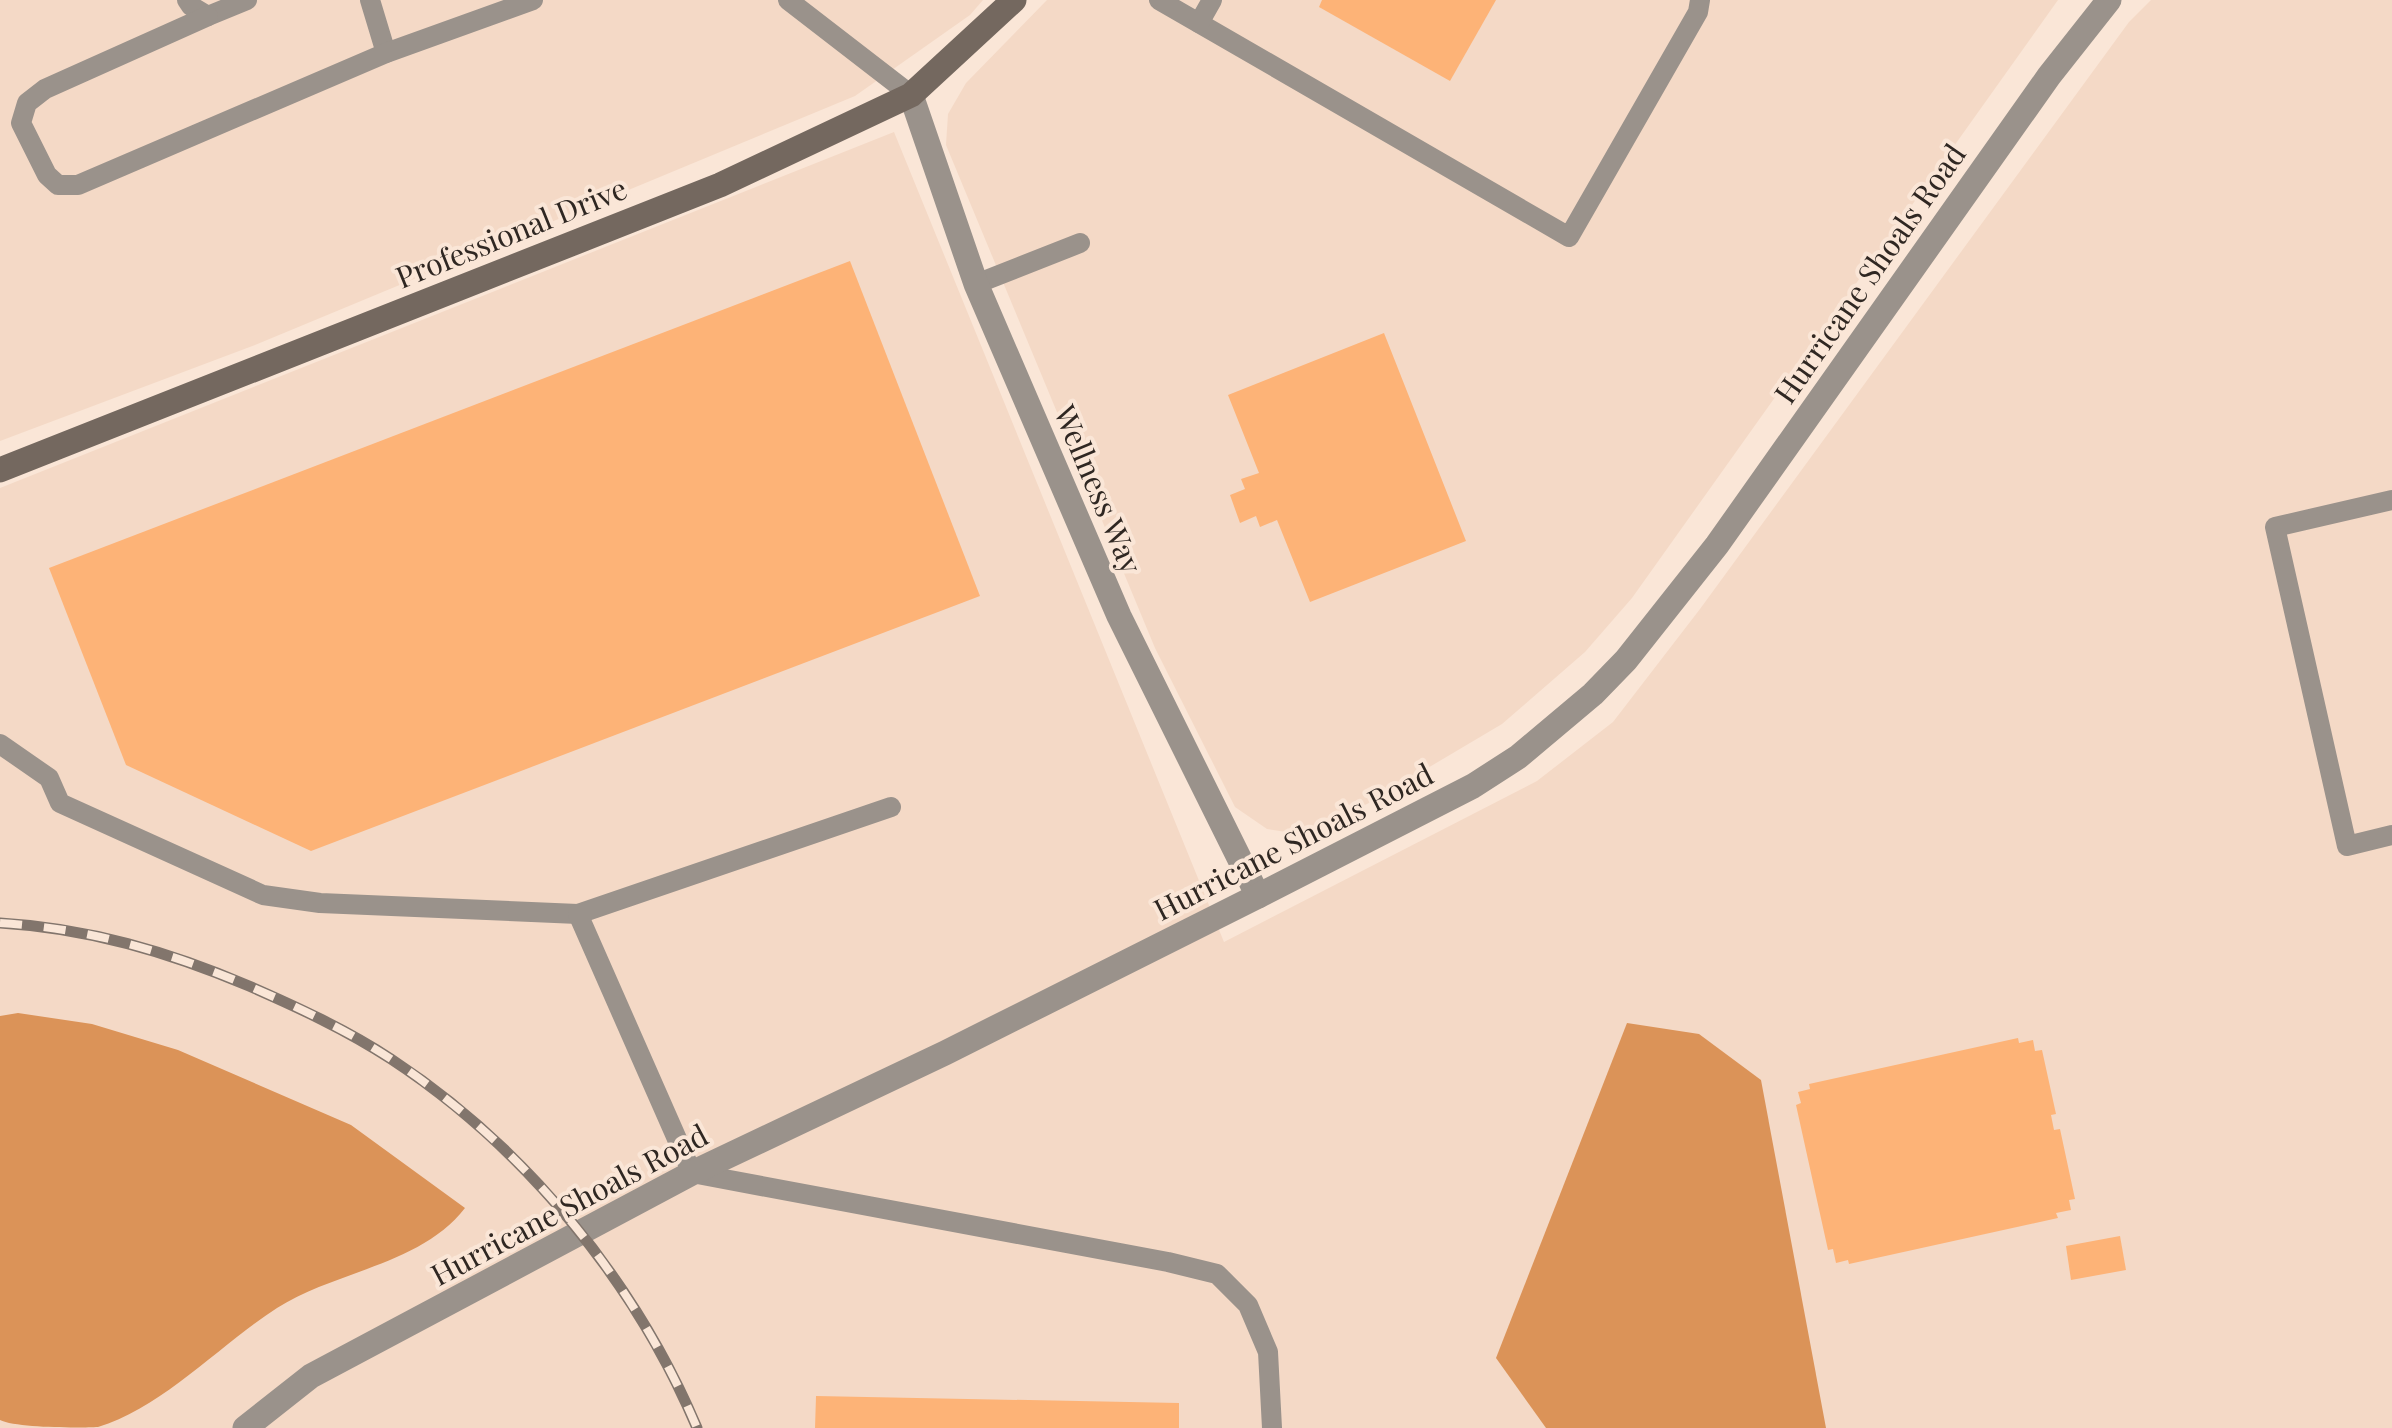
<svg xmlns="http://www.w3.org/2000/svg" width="2392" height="1428" font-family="'Playfair Display',serif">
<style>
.built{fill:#f4d9c6}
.water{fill:#db9358}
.building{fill:#fdb377}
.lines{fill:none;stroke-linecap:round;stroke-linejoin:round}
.lane{stroke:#9a928b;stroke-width:20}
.street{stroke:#9a928b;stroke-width:25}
.secondary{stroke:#74685f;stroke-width:25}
.rail-casing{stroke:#82756c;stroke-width:11}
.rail{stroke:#fae6d7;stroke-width:8;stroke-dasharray:22;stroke-linecap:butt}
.labels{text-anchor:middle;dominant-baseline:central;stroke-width:8;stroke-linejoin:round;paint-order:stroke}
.street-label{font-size:30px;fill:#2f2722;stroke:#fae6d7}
</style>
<rect width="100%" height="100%" fill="#fae6d7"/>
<g class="built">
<path d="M 0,0 L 983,0 L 970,15 L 855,96 L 255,345 L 0,441 Z"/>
<path d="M 1047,0 L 2058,0 L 1632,598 L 1585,652 L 1502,724 L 1367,804 L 1299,834 L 1267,829 L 1235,807 L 1155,648 L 946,145 L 948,114 L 966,83 Z"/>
<path d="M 2151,0 L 2392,0 L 2392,1428 L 0,1428 L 0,488 L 894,132 L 1224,942 L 1537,781 L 1613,722 L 1700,609 L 2129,22 Z"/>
</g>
<g class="water">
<path d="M 18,1013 L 92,1024 L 178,1050 L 351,1125 L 465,1208 C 421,1265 335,1271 277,1308 C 221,1344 162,1408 98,1427 C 79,1428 16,1428 0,1420 L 0,1016 Z"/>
<path d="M 1627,1023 L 1699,1034 L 1761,1080 L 1826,1428 L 1546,1428 L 1496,1358 Z"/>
</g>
<g class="building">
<path d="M 1322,0 L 1496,0 L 1450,81 L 1319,7 Z"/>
<path d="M 850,261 L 980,596 L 311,851 L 126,765 L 49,568 Z"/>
<path d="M 1384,333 L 1466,541 L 1310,602 L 1277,520 L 1260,527 L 1256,516 L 1240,523 L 1230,495 L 1245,489 L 1241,479 L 1259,473 L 1228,395 Z"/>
<path d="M 2018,1038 L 2019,1043 L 2033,1040 L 2035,1051 L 2042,1050 L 2056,1114 L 2051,1115 L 2054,1130 L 2060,1129 L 2075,1199 L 2069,1200 L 2071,1210 L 2056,1213 L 2058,1218 L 1849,1264 L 1848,1260 L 1836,1263 L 1833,1249 L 1828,1250 L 1796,1105 L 1801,1103 L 1798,1092 L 1810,1089 L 1809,1084 Z"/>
<path d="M 2120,1236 L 2126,1270 L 2071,1280 L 2066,1246 Z"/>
<path d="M 816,1396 L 1179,1403 L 1179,1428 L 815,1428 Z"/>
</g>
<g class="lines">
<g class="lane">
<path d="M 187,0 L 191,6 L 208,16 L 247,0"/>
<path d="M 370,0 L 386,53"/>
<path d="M 788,0 L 911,95"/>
<path d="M 1159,0 L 1569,237 L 1698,12 L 1700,0"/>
<path d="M 208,16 L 45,89 L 27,103 L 21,123 L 47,175 L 58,185 L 78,185 L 386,53 L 533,0"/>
<path d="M 1199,23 L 1212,0"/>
<path d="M 976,284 L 1080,243"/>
<path d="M 2392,500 L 2275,527 L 2347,846 L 2392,835"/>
<path d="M 0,744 L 49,778 L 60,803 L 263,895 L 320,903 L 578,914"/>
<path d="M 891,807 L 578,914 L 692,1173 L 1168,1262 L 1217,1274 L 1248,1305 L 1268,1352 L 1272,1428"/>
</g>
<g class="street">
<path d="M 911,95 L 976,284 L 1119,616 L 1258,896"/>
<path d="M 245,1428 L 311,1376 L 692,1173 L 945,1053 L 1258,896 L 1473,786 L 1518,757 L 1593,694 L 1626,660 L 1717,545 L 2049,76 L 2109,0"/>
</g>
<path class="secondary" d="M 0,470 L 720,185 L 911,95 L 1014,0"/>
<g class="rail-casing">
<path id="rail" d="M 0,923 C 88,928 169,952 249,986 C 297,1007 347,1030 391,1059 C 525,1147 635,1281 697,1428"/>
</g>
<use href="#rail" class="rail"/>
</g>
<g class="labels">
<g class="street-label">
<text transform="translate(511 232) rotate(-22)">Professional Drive</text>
<text transform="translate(1869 273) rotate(-55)">Hurricane Shoals Road</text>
<text transform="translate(1099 489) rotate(67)">Wellness Way</text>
<text transform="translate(1293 841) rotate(-27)">Hurricane Shoals Road</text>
<text transform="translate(569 1204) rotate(-28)">Hurricane Shoals Road</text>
</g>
</g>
</svg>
